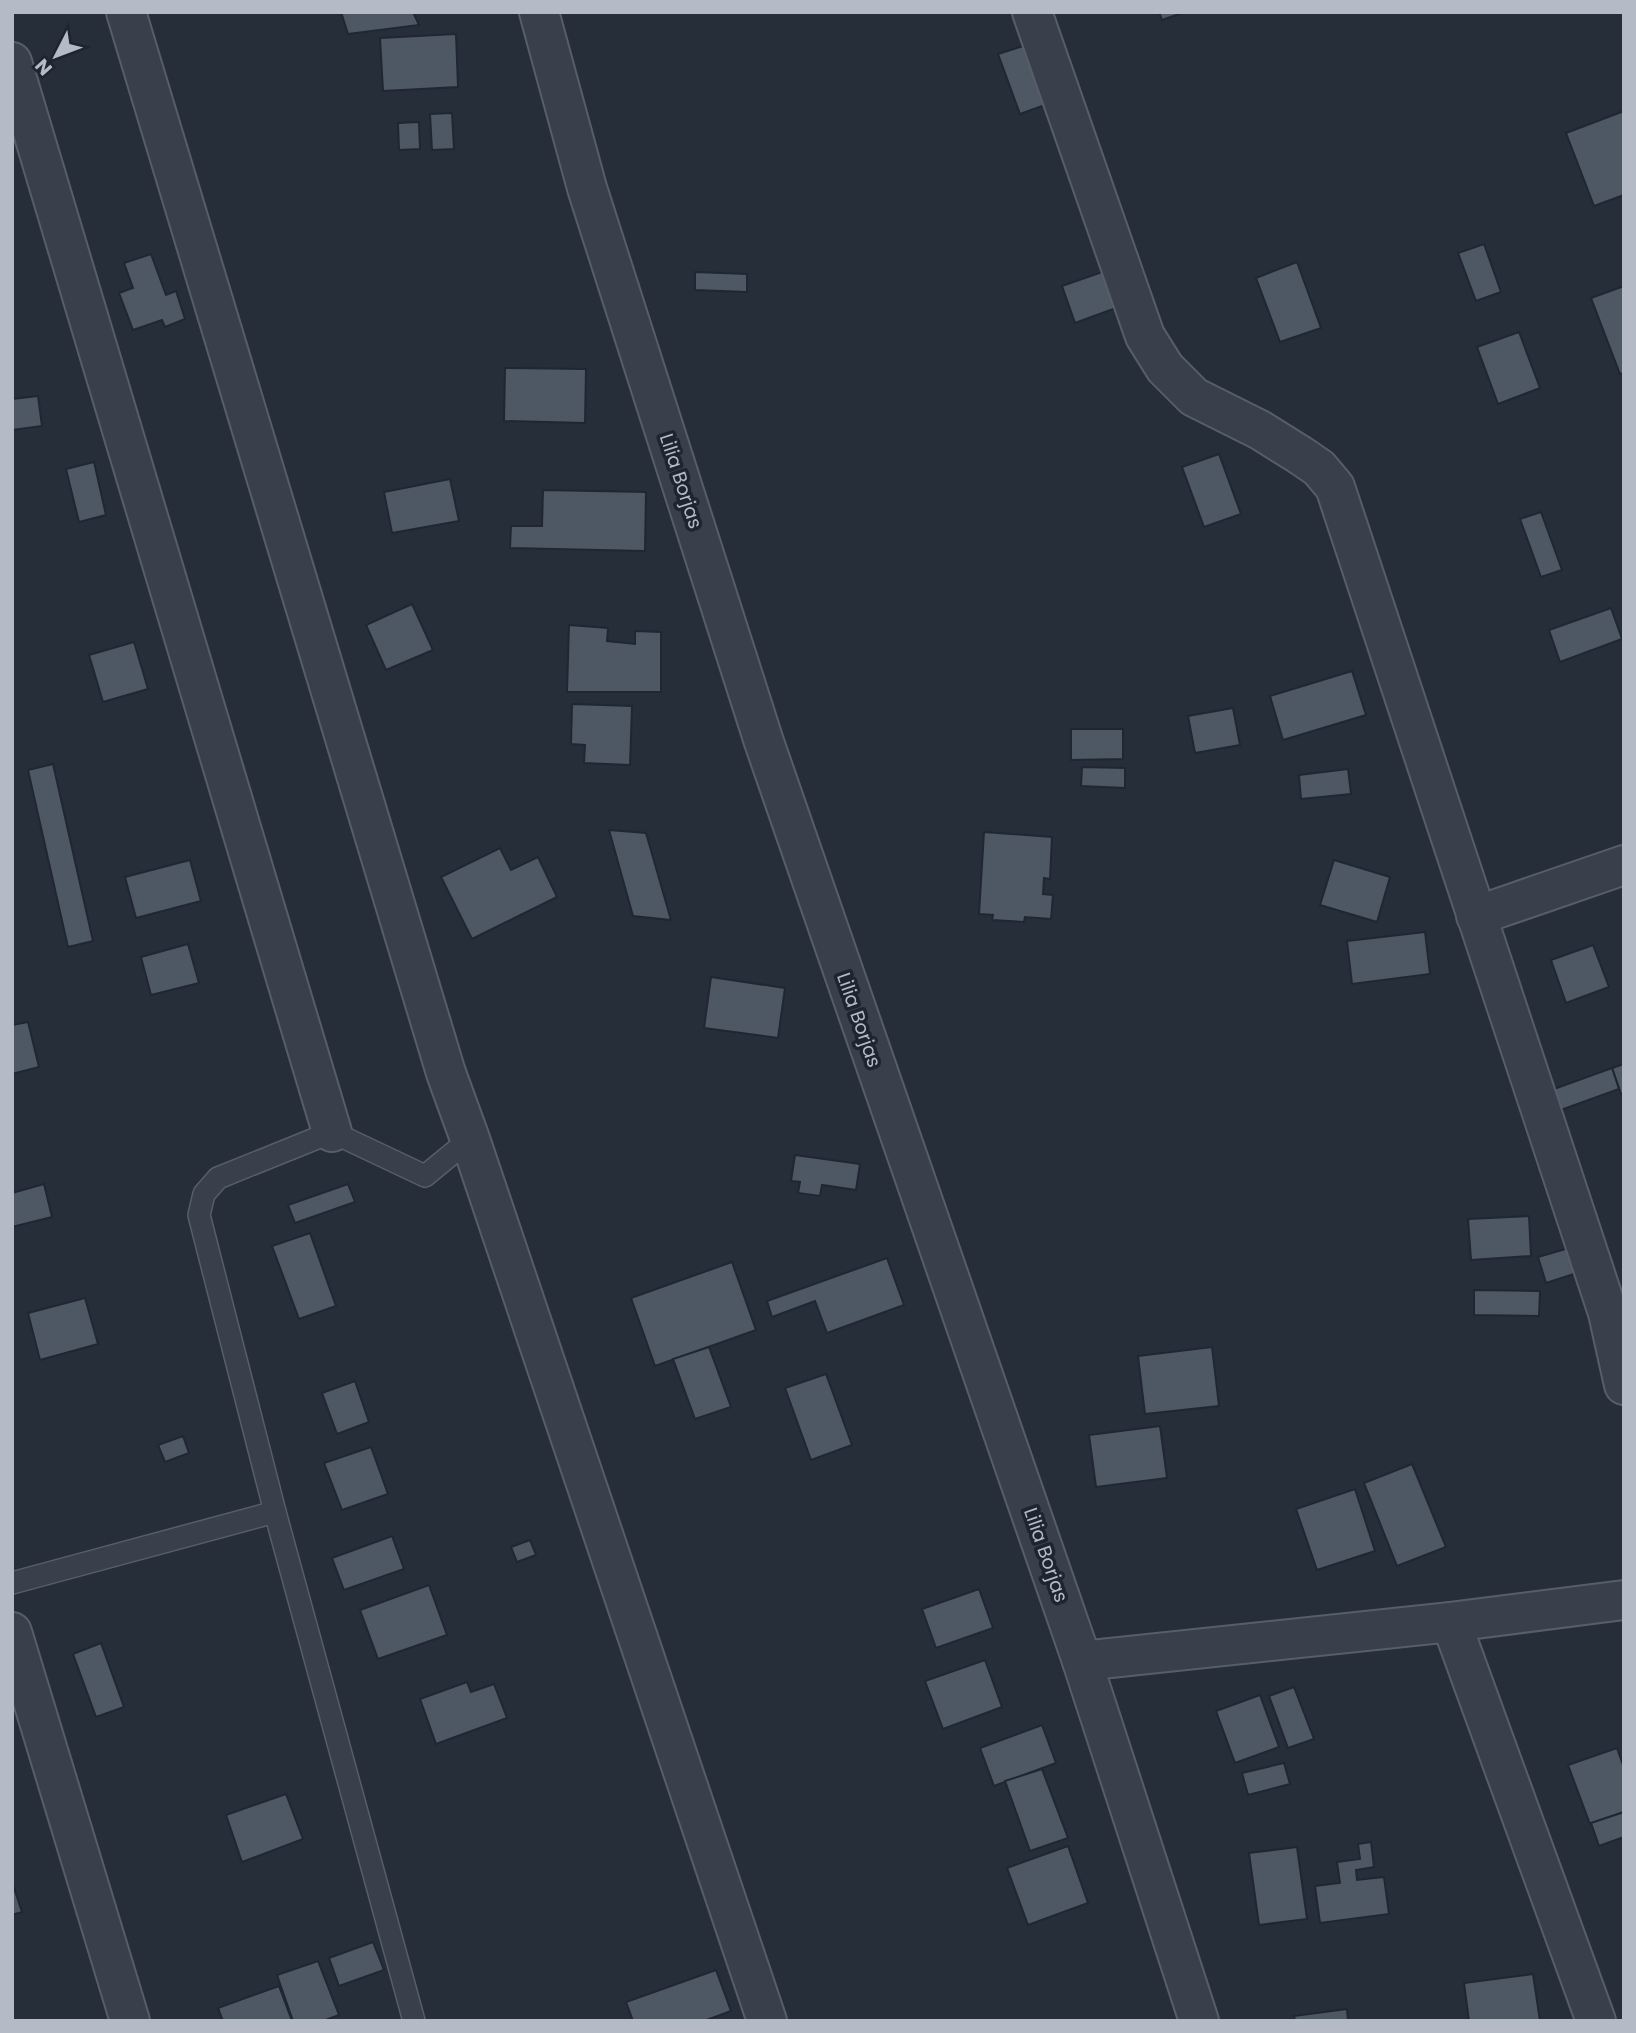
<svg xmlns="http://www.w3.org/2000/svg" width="1636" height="2033" font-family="Poppins,sans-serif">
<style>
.building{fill:#4e5865;stroke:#202732;stroke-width:2}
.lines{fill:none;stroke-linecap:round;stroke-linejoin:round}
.service-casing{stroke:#575e69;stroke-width:24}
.minor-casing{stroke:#575e69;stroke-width:42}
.service{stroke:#39404b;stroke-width:21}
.minor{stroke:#39404b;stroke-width:38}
.labels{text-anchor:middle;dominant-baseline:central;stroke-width:7;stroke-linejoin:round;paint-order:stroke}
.street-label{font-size:19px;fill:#b5bbc6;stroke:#1e2530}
</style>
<rect width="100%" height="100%" fill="#262e3a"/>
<g class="building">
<path d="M 341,12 L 413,12 L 419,25 L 348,34 Z"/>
<path d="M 1159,12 L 1185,12 L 1162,20 Z"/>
<path d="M 456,34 L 458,87 L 383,91 L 380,38 Z"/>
<path d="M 1023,46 L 1045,105 L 1020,114 L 998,54 Z"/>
<path d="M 1624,111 L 1624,195 L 1594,206 L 1566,133 Z"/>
<path d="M 452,113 L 454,149 L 432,150 L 430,114 Z"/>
<path d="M 419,122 L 420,149 L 399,150 L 398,123 Z"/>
<path d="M 1484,244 L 1501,292 L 1476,301 L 1458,253 Z"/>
<path d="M 151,254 L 166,295 L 176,291 L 185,319 L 165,327 L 162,320 L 133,330 L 119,293 L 133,288 L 124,263 Z"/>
<path d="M 1297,262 L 1321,328 L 1280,342 L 1256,278 Z"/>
<path d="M 695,272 L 747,274 L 747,292 L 695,290 Z"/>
<path d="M 1102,272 L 1116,308 L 1075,323 L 1062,286 Z"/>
<path d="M 1624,286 L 1624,373 L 1620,374 L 1591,298 Z"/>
<path d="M 1519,332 L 1540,388 L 1498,404 L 1477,347 Z"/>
<path d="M 505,368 L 586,369 L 585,423 L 504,421 Z"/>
<path d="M 38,396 L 42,426 L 12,430 L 12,399 Z"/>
<path d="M 1219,454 L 1241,514 L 1204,527 L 1182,467 Z"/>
<path d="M 94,462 L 106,515 L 79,522 L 66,469 Z"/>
<path d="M 450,479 L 459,521 L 392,533 L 384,492 Z"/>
<path d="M 543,490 L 646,492 L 645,551 L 510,548 L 511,526 L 542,526 Z"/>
<path d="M 1541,512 L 1562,570 L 1541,577 L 1520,519 Z"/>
<path d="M 412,604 L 433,650 L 386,670 L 366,625 Z"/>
<path d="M 1611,608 L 1622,639 L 1560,662 L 1549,630 Z"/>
<path d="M 569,625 L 608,628 L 607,641 L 635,644 L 635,631 L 661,632 L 661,692 L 567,692 Z"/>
<path d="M 134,642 L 148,689 L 103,702 L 89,655 Z"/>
<path d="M 1352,671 L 1366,715 L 1283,740 L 1270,696 Z"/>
<path d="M 572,704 L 632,706 L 630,765 L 584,763 L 585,745 L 571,744 Z"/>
<path d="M 1233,708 L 1240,745 L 1195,753 L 1188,716 Z"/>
<path d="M 1071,729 L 1123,729 L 1123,759 L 1071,760 Z"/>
<path d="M 53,764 L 93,941 L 68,947 L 28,770 Z"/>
<path d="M 1082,767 L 1125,768 L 1125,788 L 1081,786 Z"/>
<path d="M 1348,769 L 1351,794 L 1301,799 L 1299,775 Z"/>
<path d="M 609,830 L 646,833 L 671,920 L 633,916 Z"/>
<path d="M 984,832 L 1052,837 L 1050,879 L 1044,878 L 1043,894 L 1053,895 L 1051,919 L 1025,917 L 1024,922 L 992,920 L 993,915 L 979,914 Z"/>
<path d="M 500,848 L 511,870 L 538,857 L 557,897 L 472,939 L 441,877 Z"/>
<path d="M 190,860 L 201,901 L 136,918 L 125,877 Z"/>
<path d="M 1334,860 L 1390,877 L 1377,922 L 1320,905 Z"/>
<path d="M 1425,932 L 1430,974 L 1352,984 L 1347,941 Z"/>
<path d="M 188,944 L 199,983 L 151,995 L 141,957 Z"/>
<path d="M 1593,945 L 1609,987 L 1566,1003 L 1551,960 Z"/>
<path d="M 711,977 L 785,988 L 778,1038 L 704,1028 Z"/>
<path d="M 28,1022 L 39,1067 L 12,1074 L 12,1025 Z"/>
<path d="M 1624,1064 L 1624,1093 L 1621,1094 L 1612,1068 Z"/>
<path d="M 1612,1068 L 1619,1089 L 1547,1115 L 1540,1094 Z"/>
<path d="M 795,1155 L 860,1164 L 856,1190 L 822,1185 L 820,1196 L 798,1193 L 800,1182 L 791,1181 Z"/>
<path d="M 44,1184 L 52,1217 L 12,1227 L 12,1193 Z"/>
<path d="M 348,1184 L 355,1202 L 295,1223 L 288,1205 Z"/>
<path d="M 1529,1216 L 1531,1256 L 1471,1260 L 1468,1219 Z"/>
<path d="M 310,1233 L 336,1306 L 299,1319 L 272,1246 Z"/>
<path d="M 1569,1248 L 1577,1273 L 1546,1283 L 1538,1257 Z"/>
<path d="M 887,1258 L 904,1305 L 827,1333 L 815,1301 L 772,1317 L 767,1301 Z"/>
<path d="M 732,1262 L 756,1330 L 655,1366 L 631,1298 Z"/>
<path d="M 1474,1290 L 1540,1291 L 1539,1316 L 1474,1315 Z"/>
<path d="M 85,1298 L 98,1344 L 40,1360 L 28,1313 Z"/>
<path d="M 709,1347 L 731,1407 L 695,1419 L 673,1359 Z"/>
<path d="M 1212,1347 L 1219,1406 L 1145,1414 L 1138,1356 Z"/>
<path d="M 826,1374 L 852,1445 L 811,1460 L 785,1388 Z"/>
<path d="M 355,1381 L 369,1422 L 337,1434 L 322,1393 Z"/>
<path d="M 1160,1426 L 1167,1478 L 1096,1487 L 1089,1435 Z"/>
<path d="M 183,1436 L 189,1453 L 165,1462 L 158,1445 Z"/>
<path d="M 371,1447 L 388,1494 L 342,1510 L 324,1463 Z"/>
<path d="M 1412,1464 L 1446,1547 L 1397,1566 L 1364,1483 Z"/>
<path d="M 1355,1489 L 1375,1551 L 1317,1570 L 1296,1509 Z"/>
<path d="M 392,1536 L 404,1569 L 344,1590 L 332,1558 Z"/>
<path d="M 530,1540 L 536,1555 L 517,1562 L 511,1547 Z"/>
<path d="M 429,1585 L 447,1635 L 378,1659 L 360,1610 Z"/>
<path d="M 979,1589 L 993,1628 L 936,1648 L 922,1609 Z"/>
<path d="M 101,1643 L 124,1707 L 96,1717 L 73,1654 Z"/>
<path d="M 985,1660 L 1002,1707 L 943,1729 L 925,1681 Z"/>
<path d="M 467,1682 L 471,1692 L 494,1684 L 507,1718 L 436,1744 L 420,1699 Z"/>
<path d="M 1294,1687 L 1314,1739 L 1288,1748 L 1269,1696 Z"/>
<path d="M 1260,1695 L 1279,1747 L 1235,1763 L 1216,1711 Z"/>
<path d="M 1042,1725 L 1056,1763 L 994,1786 L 980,1748 Z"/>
<path d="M 1617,1748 L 1624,1768 L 1624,1812 L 1590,1824 L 1568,1765 Z"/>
<path d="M 1284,1763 L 1290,1784 L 1248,1795 L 1242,1773 Z"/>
<path d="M 1042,1769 L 1068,1838 L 1030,1851 L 1005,1781 Z"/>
<path d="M 286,1794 L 303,1839 L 242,1862 L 226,1815 Z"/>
<path d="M 1624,1812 L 1624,1837 L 1599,1846 L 1591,1823 Z"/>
<path d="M 1371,1842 L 1374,1867 L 1356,1870 L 1357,1880 L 1384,1877 L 1389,1914 L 1320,1923 L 1315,1886 L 1340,1883 L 1337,1862 L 1360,1859 L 1358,1844 Z"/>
<path d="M 1068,1846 L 1088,1903 L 1028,1925 L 1007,1868 Z"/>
<path d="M 1297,1847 L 1307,1919 L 1259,1925 L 1249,1853 Z"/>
<path d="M 12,1882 L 22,1912 L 12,1915 Z"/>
<path d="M 373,1942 L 384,1970 L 339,1986 L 329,1958 Z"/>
<path d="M 318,1961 L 339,2015 L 323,2021 L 293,2021 L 277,1975 Z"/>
<path d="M 716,1970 L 731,2011 L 704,2021 L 633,2021 L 626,2002 Z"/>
<path d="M 1533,1974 L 1540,2021 L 1469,2021 L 1464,1983 Z"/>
<path d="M 279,1986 L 292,2021 L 223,2021 L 218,2008 Z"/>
<path d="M 1347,2009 L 1348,2021 L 1295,2021 L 1294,2016 Z"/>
</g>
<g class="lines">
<g class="service-casing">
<g id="service">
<path d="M 12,1583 L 275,1512"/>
<path d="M 414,2021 L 275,1512 L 199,1215 L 204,1194 L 218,1178 L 332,1132 L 425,1176 L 470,1139"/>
</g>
</g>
<g class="minor-casing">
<g id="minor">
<path d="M 126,12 L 446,1073 L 470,1139 L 767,2021"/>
<path d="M 539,12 L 587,188 L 764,742 L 1082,1661 L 1199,2021"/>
<path d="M 1032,12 L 1145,336 L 1165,368 L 1194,397 L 1260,430 L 1300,455 L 1319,468 L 1335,487 L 1608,1313 L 1624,1385"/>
<path d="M 12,62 L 332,1132"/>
<path d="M 1476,916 L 1624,865"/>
<path d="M 1451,1622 L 1596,2021"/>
<path d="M 12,1632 L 130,2021"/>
<path d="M 1082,1661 L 1451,1622 L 1624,1600"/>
</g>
</g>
<use href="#service" class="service"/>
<use href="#minor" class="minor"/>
</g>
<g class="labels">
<g class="street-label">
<text transform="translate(681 481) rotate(72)">Lilia Borjas</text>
<text transform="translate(859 1020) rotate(71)">Lilia Borjas</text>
<text transform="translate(1046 1555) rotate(71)">Lilia Borjas</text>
</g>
</g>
<rect width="1636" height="2033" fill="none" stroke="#b5bbc6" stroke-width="28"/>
<g transform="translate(56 56) rotate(228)" stroke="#1e2530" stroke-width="5" paint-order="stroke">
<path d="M0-5L12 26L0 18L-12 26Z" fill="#b5bbc6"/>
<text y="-10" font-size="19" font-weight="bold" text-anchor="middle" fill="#b5bbc6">N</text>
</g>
</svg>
